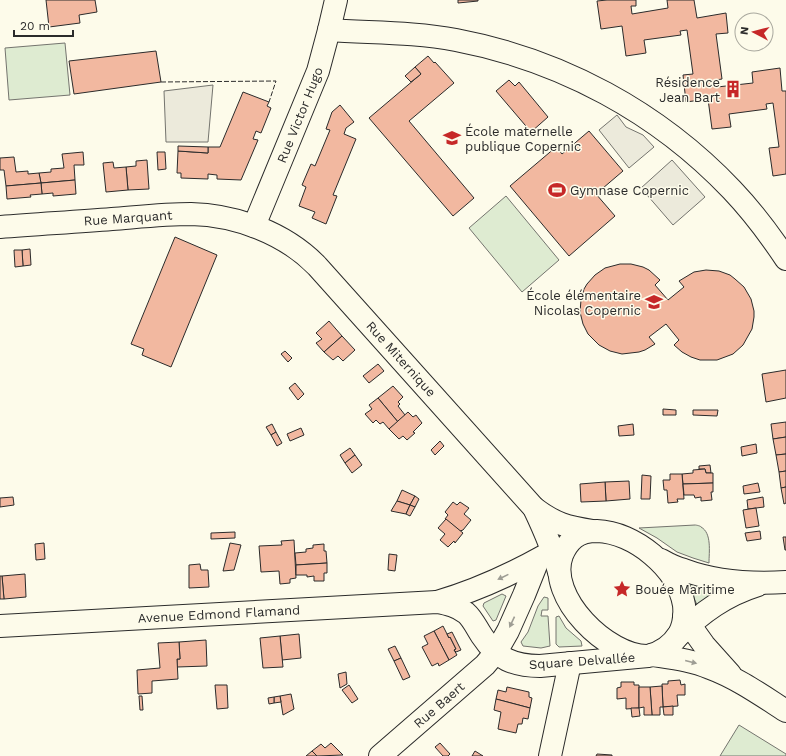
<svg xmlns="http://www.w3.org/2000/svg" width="786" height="756" font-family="'Work Sans',sans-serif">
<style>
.green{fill:#deebd1;stroke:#74746e}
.parking{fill:#eceadb;stroke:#74746e}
.building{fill:#f2b8a0;stroke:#2b2b2b}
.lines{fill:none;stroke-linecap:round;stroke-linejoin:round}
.minor-casing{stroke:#2b2b2b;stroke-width:24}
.minor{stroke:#fdfbea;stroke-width:22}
.fence{stroke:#2b2b2b;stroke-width:1;stroke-dasharray:5 2;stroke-linecap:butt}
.oneway{fill:#9e9d94}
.labels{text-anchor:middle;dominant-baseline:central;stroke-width:3;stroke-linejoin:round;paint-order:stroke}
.poi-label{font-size:13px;fill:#2b2b2b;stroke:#fdfbea;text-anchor:start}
.street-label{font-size:13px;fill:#2b2b2b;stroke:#fdfbea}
</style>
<rect width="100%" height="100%" fill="#fdfbea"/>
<g class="green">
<path d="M 65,43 L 70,95 L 9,100 L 5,48 Z"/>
<path d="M 506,196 L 559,260 L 522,292 L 469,228 Z"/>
<path d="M 695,525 C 696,525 701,526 701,527 C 712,533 709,552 709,563 L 693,558 L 677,552 L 657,538 L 639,528 Z"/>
<path d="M 691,582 L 723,588 L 699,609 L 688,585 Z"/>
<path d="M 502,594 L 506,596 L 496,620 L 493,621 L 483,606 L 484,603 Z"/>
<path d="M 544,597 L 548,598 L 548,610 L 542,610 L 541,616 L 548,616 L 550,646 L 541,648 L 523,646 L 521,642 L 528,632 L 538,606 Z"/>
<path d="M 559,616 L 566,628 L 581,641 L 582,646 L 559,647 L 556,644 L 556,617 Z"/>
<path d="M 739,725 L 786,754 L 786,756 L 720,756 Z"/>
</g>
<g class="parking">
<path d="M 213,85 L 208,142 L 166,142 L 164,91 Z"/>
<path d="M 617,115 L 626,127 L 643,135 L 654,147 L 629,168 L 599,130 Z"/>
<path d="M 672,160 L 705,197 L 673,225 L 641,188 Z"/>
</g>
<g class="building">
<path d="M 46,0 L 95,0 L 97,12 L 79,15 L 80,23 L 49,27 Z"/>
<path d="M 458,0 L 478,0 L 478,1 L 458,3 Z"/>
<path d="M 607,0 L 636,0 L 636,6 L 631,6 L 632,14 L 668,8 L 667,0 L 694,0 L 697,18 L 726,13 L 728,33 L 716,34 L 722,79 L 716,80 L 717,87 L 753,83 L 752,72 L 780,68 L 782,91 L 786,91 L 786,174 L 773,176 L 769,148 L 779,147 L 773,103 L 766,104 L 767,109 L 729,114 L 731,127 L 712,129 L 708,99 L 686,102 L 683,75 L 693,74 L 687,30 L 680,31 L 681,35 L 644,40 L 646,53 L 626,56 L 622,26 L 601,29 L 597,1 Z"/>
<path d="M 156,51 L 161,82 L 74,94 L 69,61 Z"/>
<path d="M 428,56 L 434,63 L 435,62 L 454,83 L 409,121 L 474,198 L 453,216 L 369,118 L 421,74 L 415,67 Z"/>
<path d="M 415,67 L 421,74 L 411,82 L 405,76 Z"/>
<path d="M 509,80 L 515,86 L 519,82 L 548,117 L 531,132 L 496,91 Z"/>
<path d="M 243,92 L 269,102 L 267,106 L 271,108 L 261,133 L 256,131 L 253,139 L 258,140 L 241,180 L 217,179 L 217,175 L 208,174 L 208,179 L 181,178 L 181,173 L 177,173 L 178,151 L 208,153 L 208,147 L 220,147 Z"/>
<path d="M 340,105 L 354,122 L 346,128 L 344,134 L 356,139 L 333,195 L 337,196 L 326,224 L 312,218 L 315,212 L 299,206 L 306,187 L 302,185 L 311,164 L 315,166 L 330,130 L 326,129 L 332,112 Z"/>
<path d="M 589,131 L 623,171 L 596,194 L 615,216 L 569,256 L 510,186 L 556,147 L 562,154 Z"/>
<path d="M 178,146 L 208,147 L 208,153 L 178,151 Z"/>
<path d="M 83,152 L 84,165 L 74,165 L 75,180 L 41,183 L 39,173 L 51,172 L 51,169 L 64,168 L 62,154 Z"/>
<path d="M 157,152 L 165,152 L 166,169 L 158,170 Z"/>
<path d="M 14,157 L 16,172 L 28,171 L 28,174 L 39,173 L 41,183 L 6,186 L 4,170 L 0,170 L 0,158 Z"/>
<path d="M 147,160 L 149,189 L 128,190 L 126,167 L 136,166 L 136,161 Z"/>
<path d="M 113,162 L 114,168 L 126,167 L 128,190 L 106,192 L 103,163 Z"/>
<path d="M 75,180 L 76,194 L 53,196 L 53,193 L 42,194 L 41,183 Z"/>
<path d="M 41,183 L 42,194 L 30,195 L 31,197 L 7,199 L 6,186 Z"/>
<path d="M 175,237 L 217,255 L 171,367 L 142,355 L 144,349 L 131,344 Z"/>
<path d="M 30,249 L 31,265 L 23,266 L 22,250 Z"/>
<path d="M 14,250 L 22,250 L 23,266 L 15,267 Z"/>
<path d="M 620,264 L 631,264 L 643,267 L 649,270 L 660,280 L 655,285 L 668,300 L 684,287 L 679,281 L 694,272 L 706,270 L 719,271 L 730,275 L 735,279 L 744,287 L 751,299 L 754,311 L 754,317 L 752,329 L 743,345 L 733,354 L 717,360 L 700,360 L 691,357 L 682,352 L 674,345 L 679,340 L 666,324 L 649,337 L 655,344 L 645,350 L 639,352 L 622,354 L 610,351 L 599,345 L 588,334 L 583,324 L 580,312 L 581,300 L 584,289 L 587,284 L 595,275 L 605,268 Z"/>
<path d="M 329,321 L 342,336 L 324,352 L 316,343 L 322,339 L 316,333 Z"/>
<path d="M 342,336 L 355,350 L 343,361 L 338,356 L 333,360 L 324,352 Z"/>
<path d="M 285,351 L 292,358 L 288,362 L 281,354 Z"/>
<path d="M 378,364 L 384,371 L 369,383 L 363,376 Z"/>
<path d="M 786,370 L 786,398 L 766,402 L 762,374 Z"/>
<path d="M 295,383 L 304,394 L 298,400 L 289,388 Z"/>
<path d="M 393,386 L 403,397 L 398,402 L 400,404 L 398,406 L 405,415 L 398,422 L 378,398 Z"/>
<path d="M 378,398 L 398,422 L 389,429 L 383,422 L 380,424 L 376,420 L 373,423 L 365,414 L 372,409 L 369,405 Z"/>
<path d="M 663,409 L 676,410 L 676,415 L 663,415 Z"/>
<path d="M 693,410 L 718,410 L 717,416 L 693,415 Z"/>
<path d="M 408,412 L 413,417 L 416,415 L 422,423 L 413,432 L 415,433 L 407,440 L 403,436 L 399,439 L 389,429 Z"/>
<path d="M 786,422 L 786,437 L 773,439 L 771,424 Z"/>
<path d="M 272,424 L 276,432 L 271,435 L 266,427 Z"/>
<path d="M 633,424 L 634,435 L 619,436 L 618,426 Z"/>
<path d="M 301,428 L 304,435 L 290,441 L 287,434 Z"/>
<path d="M 276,432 L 282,443 L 277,446 L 271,435 Z"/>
<path d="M 786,437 L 786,454 L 776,455 L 773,439 Z"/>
<path d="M 440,441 L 444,446 L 435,455 L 431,450 Z"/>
<path d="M 756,444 L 757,453 L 742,456 L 741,447 Z"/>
<path d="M 350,448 L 355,455 L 345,463 L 340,455 Z"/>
<path d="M 786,454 L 786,471 L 779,472 L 776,455 Z"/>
<path d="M 355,455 L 362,465 L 352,473 L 345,463 Z"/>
<path d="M 710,465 L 711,473 L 706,473 L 705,469 L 699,469 L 699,466 Z"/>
<path d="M 705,469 L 706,473 L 713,473 L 713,483 L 683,484 L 682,474 L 693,473 L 693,470 Z"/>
<path d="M 786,471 L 786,487 L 781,488 L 779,472 Z"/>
<path d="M 670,474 L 682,474 L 684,499 L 677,499 L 678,502 L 668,503 L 667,490 L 664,490 L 663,480 L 670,480 Z"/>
<path d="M 642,475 L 651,476 L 650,499 L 641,499 Z"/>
<path d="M 629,481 L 630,499 L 606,501 L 605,482 Z"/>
<path d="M 605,482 L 606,501 L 581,502 L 580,484 Z"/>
<path d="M 713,483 L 713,492 L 711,492 L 712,500 L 701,501 L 701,497 L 695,498 L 694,495 L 684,495 L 683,484 Z"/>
<path d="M 758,483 L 760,492 L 744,494 L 743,486 Z"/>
<path d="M 786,487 L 786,503 L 784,504 L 781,488 Z"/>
<path d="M 402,490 L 415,496 L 410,505 L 397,501 Z"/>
<path d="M 415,496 L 419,499 L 415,507 L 410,505 Z"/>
<path d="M 13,497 L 14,505 L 0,507 L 0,498 Z"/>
<path d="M 763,497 L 764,507 L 748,509 L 747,500 Z"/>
<path d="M 397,501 L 410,505 L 406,514 L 391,511 Z"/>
<path d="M 453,502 L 457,505 L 460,502 L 469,508 L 464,514 L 471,520 L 463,530 L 460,531 L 445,519 L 448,515 L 445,512 Z"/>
<path d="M 410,505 L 415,507 L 410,516 L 406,514 Z"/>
<path d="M 756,508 L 759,526 L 746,528 L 743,510 Z"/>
<path d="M 446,519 L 463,533 L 455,543 L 454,541 L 448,547 L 440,540 L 445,534 L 438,528 Z"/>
<path d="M 760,531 L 761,539 L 747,541 L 745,533 Z"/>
<path d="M 235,532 L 235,538 L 211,539 L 211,533 Z"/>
<path d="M 783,537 L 786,537 L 786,550 L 785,550 Z"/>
<path d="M 294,540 L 296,578 L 290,579 L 290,583 L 280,584 L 279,571 L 261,572 L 259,546 L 282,545 L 281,541 Z"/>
<path d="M 44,543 L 45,559 L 36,560 L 35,544 Z"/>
<path d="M 230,543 L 241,545 L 234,570 L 223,571 Z"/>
<path d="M 324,544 L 324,551 L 326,551 L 327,563 L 296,565 L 295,553 L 306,552 L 306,549 L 313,548 L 313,545 Z"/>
<path d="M 389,554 L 397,555 L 395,571 L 388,570 Z"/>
<path d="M 327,563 L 327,573 L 324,573 L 324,581 L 314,581 L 314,576 L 307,577 L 307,575 L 296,575 L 296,565 Z"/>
<path d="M 200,564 L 201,570 L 208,570 L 209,587 L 189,588 L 189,565 Z"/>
<path d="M 25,574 L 26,597 L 4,599 L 2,576 Z"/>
<path d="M 0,576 L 2,576 L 4,599 L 0,599 Z"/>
<path d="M 443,626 L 449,638 L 450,637 L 456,649 L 454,650 L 457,655 L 449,660 L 434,631 Z"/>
<path d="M 434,631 L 449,660 L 439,666 L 438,663 L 432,666 L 422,647 L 428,644 L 424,636 Z"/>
<path d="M 452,632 L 461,650 L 456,652 L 454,650 L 456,649 L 450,637 L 449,638 L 447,634 Z"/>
<path d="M 299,634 L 301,658 L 282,660 L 280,636 Z"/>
<path d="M 280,636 L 283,667 L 263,668 L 260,638 Z"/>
<path d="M 206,640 L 207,666 L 177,667 L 177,659 L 180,659 L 179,642 Z"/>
<path d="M 179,642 L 180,659 L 177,659 L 178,679 L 152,681 L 152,693 L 138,694 L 137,670 L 160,668 L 158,643 Z"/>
<path d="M 395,646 L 401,658 L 394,661 L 388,649 Z"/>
<path d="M 401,658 L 410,677 L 403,680 L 394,661 Z"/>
<path d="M 346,672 L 347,684 L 340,688 L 338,674 Z"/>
<path d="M 680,680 L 681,685 L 685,684 L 685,695 L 677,695 L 678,706 L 663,707 L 662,684 L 668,684 L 668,681 Z"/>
<path d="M 621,682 L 634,682 L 634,685 L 639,685 L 639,708 L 626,709 L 626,698 L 617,699 L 617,688 L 621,687 Z"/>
<path d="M 215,685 L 227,685 L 228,708 L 217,709 Z"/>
<path d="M 349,685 L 358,699 L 352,703 L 342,690 Z"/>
<path d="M 662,686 L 663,707 L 660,707 L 660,715 L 652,715 L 650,687 Z"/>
<path d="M 507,687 L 529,692 L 529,697 L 532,698 L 530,708 L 496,699 L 498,690 L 506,692 Z"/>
<path d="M 639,687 L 650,687 L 652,715 L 644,715 L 644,707 L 639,708 Z"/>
<path d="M 291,694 L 294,709 L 283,715 L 280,696 Z"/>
<path d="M 139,696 L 142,696 L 143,710 L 140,710 Z"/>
<path d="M 280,696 L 281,702 L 274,703 L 274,697 Z"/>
<path d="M 274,697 L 274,703 L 269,704 L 268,698 Z"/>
<path d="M 496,699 L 530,708 L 528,719 L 523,718 L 522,724 L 518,724 L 516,733 L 498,729 L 501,712 L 494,710 Z"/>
<path d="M 673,706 L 673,715 L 664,715 L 663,707 Z"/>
<path d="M 631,708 L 639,708 L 640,716 L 632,717 Z"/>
<path d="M 331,743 L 343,755 L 317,756 L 312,751 L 321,744 L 325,748 Z"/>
<path d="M 440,743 L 450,754 L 448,756 L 443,756 L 435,747 Z"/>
<path d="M 312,751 L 317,756 L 306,756 Z"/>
<path d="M 475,751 L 483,756 L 472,756 Z"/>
<path d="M 597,754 L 612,755 L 612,756 L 596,756 Z"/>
</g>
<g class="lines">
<g class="minor-casing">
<g id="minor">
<path d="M 329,30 C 371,33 414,32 456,40 C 561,60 658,112 732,190 C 752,211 770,235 786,259"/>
<path d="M 254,226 L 318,71 L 329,30 L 336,0"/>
<path d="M 0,227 C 37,224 75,222 112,219 C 138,217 165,214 191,214 C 236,215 285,233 317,266 L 534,508 C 544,529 553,549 559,572"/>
<path d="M 534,508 C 555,524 567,527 593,531"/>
<path d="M 661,560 C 668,564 676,568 684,570 C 716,582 752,584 786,582"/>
<path d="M 437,602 C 475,591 510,575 544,556"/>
<path d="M 684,617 L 704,645 L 730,674"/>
<path d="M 0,626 L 437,602 C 448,604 457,606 466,613 C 473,619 477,629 482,636 C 497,659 514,666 540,666 L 648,656 C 661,653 672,645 679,634 C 684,625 685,615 684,605 C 678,568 634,532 597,531 C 589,531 581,532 574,538 C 569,542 565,548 562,555 C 546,597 608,657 648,656"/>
<path d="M 678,636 C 702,612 726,595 758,585"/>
<path d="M 652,655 C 672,658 692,660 710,668 C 737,678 761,695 786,711"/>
<path d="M 380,756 L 485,665 L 496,652 L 508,631 L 524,595 L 538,560"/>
<path d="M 550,756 L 570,663"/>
</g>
</g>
<use href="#minor" class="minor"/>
<path class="fence" d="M 161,82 L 276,81 L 269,102"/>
</g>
<defs><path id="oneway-solid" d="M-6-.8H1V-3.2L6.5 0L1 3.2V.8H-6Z"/></defs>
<g class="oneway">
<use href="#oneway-solid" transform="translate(503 577) rotate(154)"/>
<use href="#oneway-solid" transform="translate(512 622) rotate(115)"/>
<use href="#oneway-solid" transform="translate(691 662) rotate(14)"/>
</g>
<defs>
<g id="building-bare" transform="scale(1.38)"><path d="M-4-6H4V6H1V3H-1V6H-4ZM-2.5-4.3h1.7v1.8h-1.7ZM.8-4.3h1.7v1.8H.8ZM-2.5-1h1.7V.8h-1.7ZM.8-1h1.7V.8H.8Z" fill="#c62828" stroke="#fdfbea" stroke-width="2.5" paint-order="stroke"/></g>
<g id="school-bare" transform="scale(1.38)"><path d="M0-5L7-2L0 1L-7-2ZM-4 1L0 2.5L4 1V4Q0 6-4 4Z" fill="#c62828" stroke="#fdfbea" stroke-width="2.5" paint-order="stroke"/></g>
<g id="stadium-bare" transform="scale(1.38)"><path d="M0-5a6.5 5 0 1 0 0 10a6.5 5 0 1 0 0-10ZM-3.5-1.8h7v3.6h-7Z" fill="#c62828" stroke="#fdfbea" stroke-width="2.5" paint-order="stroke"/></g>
<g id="sight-bare" transform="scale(1.38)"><path d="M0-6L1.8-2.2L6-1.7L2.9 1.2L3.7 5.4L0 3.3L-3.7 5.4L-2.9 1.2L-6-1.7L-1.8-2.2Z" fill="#c62828" stroke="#fdfbea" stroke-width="2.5" paint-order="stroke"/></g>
</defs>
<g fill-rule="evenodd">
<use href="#building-bare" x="733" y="89"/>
<use href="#school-bare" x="452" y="138"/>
<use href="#stadium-bare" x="557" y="190"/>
<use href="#school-bare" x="654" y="302"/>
<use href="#sight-bare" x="622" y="589"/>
</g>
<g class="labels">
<g class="poi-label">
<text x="720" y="82" text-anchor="end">Résidence<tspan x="720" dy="15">Jean Bart</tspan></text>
<text x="465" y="131">École maternelle<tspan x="465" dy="15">publique Copernic</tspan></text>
<text x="570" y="190">Gymnase Copernic</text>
<text x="641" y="295" text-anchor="end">École élémentaire<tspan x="641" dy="15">Nicolas Copernic</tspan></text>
<text x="635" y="589">Bouée Maritime</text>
</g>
<g class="street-label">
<text transform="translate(300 115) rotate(-68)">Rue Victor Hugo</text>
<text transform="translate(128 218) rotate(-4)">Rue Marquant</text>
<text transform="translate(401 359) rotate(48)">Rue Miternique</text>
<text transform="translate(219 614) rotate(-3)">Avenue Edmond Flamand</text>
<text transform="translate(582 661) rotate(-4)">Square Delvallée</text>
<text transform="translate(439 705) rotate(-41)">Rue Baert</text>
</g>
</g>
<g transform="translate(754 32) rotate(277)"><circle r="19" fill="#fdfbea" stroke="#a9a89e"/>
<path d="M0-3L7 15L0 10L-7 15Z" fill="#c62828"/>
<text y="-6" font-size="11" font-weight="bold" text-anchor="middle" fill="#2b2b2b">N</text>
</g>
<path d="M14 30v6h59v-6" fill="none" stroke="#2b2b2b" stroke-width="2"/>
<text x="20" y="30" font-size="12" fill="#2b2b2b" stroke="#fdfbea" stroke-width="3" paint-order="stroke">20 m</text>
</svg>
